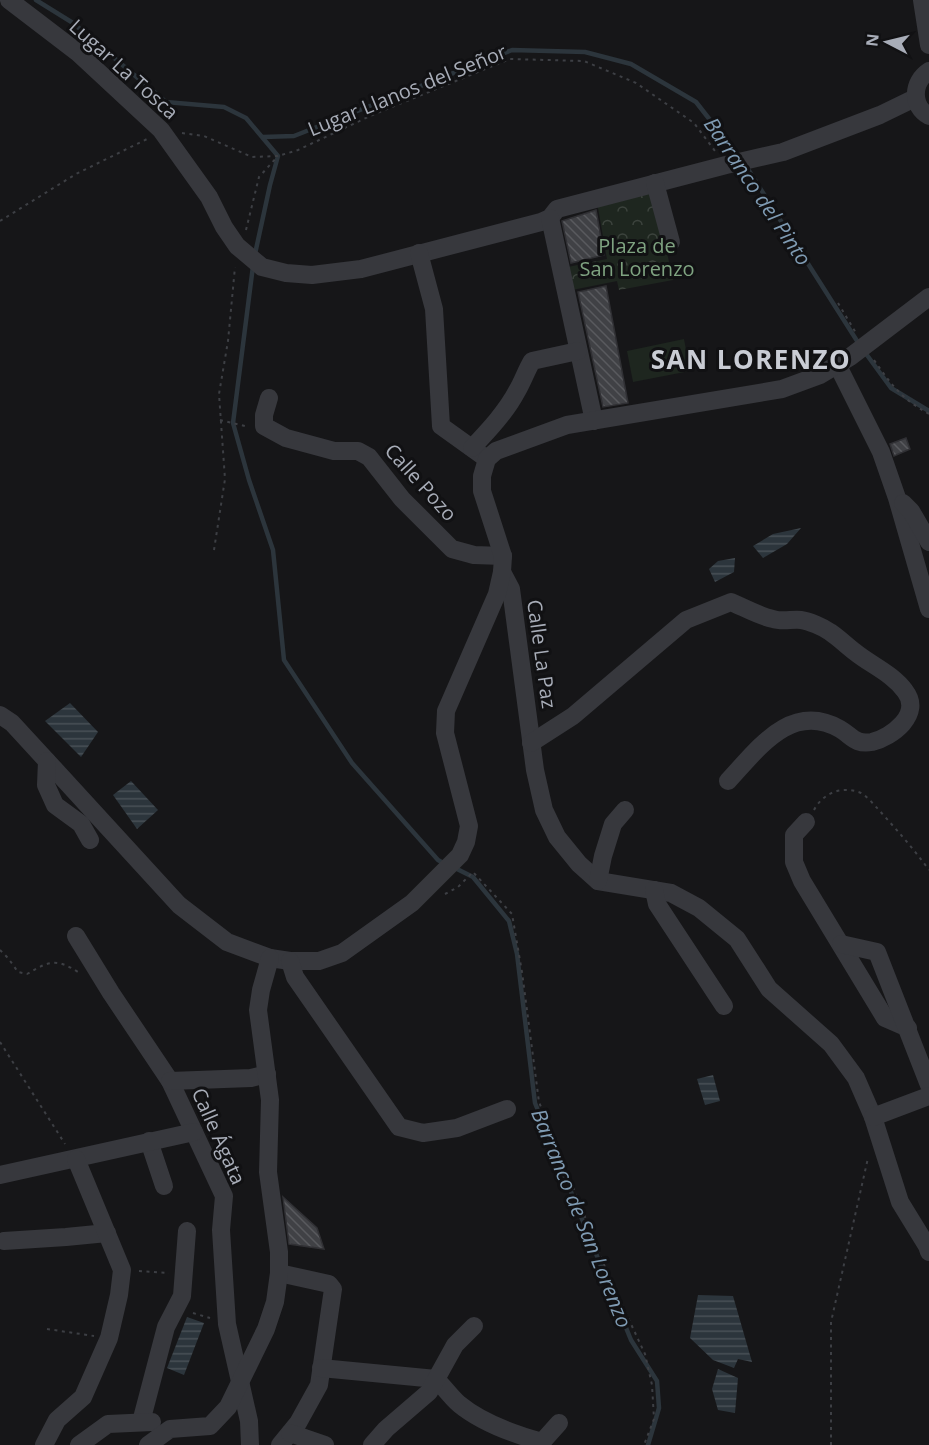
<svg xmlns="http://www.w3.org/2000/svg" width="929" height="1445" font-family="'Open Sans',sans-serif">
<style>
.park{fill:url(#park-crowns)}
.garden{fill:#1e261f}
.water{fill:url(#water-rules)}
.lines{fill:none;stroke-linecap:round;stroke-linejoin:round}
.stream{stroke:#2c353c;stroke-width:4.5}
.building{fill:url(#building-back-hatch);stroke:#303034;stroke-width:1.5}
.path{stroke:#3d3f44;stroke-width:2;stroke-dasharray:3 4.5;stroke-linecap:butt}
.minor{stroke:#37383d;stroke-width:18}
.labels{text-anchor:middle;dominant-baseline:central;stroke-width:6;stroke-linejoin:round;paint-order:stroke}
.street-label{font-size:20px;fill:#a8adb8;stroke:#111113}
.park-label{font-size:20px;fill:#7fa381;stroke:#111113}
.water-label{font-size:21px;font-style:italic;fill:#7f9bb3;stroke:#111113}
.district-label{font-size:26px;font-weight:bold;letter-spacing:1.5px;fill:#c9ccd4;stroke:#111113}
</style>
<defs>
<pattern id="park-crowns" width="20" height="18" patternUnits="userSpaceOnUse" patternTransform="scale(1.5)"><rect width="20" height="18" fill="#1e261f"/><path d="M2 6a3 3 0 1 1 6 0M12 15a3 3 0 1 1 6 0" fill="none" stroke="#3c433d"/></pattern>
<pattern id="water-rules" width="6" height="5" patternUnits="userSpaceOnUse" patternTransform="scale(1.5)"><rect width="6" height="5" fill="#2c353c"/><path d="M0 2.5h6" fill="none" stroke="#485056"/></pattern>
<pattern id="building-back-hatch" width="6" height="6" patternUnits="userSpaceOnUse" patternTransform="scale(1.5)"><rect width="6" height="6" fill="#404145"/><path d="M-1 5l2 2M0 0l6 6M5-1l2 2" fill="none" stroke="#595a5e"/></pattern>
</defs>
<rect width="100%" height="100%" fill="#161618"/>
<path class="park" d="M 653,190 L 673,280 L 619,290 L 617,281 L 572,290 L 568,267 L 607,259 L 597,202 Z"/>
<path class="garden" d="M 684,339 L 690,371 L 633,382 L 627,351 Z"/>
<g class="water">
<path d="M 801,528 L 787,544 L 763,558 L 753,546 L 773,534 Z"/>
<path d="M 735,558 L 734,572 L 715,582 L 709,569 L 718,561 Z"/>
<path d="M 70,703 L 98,732 L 81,757 L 45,721 Z"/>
<path d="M 131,781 L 158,810 L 137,829 L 113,795 Z"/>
<path d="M 713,1075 L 720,1101 L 705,1105 L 697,1079 Z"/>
<path d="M 698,1295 L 733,1296 L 752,1362 L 738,1359 L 734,1368 L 713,1360 L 690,1338 Z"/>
<path d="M 187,1317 L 204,1323 L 184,1375 L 167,1368 Z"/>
<path d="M 718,1369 L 738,1378 L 735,1413 L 718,1410 L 712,1389 Z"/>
</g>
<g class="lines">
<g class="stream">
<path d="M 36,0 L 73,23 L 166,102 L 224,107 L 246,118 L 278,156 L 270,185 L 255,254"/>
<path d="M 263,137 L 294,136 L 512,50 L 585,52 L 631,64 L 696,102 L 739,157"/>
<path d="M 746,166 L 859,344"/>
<path d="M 253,266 L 233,423 L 249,480 L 273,550 L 284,660 L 352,763 L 438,860 L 445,864"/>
<path d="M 864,351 L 891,388 L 929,411"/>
<path d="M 453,867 L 473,877 L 509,921 L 517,954 L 535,1103 L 631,1340 L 657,1381 L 659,1408 L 648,1445"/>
</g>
</g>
<g class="building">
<path d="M 596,210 L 604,255 L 571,263 L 562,221 Z"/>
<path d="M 606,286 L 628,403 L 603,407 L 578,292 Z"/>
<path d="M 906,438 L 910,449 L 894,456 L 890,444 Z"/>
<path d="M 283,1197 L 317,1228 L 324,1249 L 289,1244 Z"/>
</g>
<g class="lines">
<g class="path">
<path d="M 182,133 L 204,136 L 252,157 L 278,156 L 298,150 L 370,116 L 510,59 L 584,61 L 636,83 L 694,123 L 715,151"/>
<path d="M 0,221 L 76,174 L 147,139"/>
<path d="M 246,230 L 259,177 L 278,156"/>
<path d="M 838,303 L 856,333"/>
<path d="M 874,360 C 893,387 901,398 929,414"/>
<path d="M 220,420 L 249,427"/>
<path d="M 214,550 L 225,479 L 219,394 L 228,341 L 235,267"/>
<path d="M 814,810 C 823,793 842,785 861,793 C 867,796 873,804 878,809 C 896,829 913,848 929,870"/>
<path d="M 445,894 L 458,887 L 473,872 L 512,914 L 522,972 L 539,1102 L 609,1277 L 645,1354 L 652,1385 L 654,1419 L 644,1445"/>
<path d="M 0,950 L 8,958 L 18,972 L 27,974 C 49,961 56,958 78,972"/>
<path d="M 0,1042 L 65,1144"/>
<path d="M 139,1271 L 169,1273"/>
<path d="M 193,1313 L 210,1318"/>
<path d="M 47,1329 L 94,1336"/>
<path d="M 831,1445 L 831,1322 L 868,1158"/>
</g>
<g class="minor">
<path d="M 9,0 L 77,52 L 161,130 L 209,197 L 224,227 L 237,246 L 262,267 L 286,273 L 312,275 L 361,269 L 541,222 L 550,218 L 557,209 L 726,165 L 783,152 L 880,115 L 915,98"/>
<path d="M 922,0 L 929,45"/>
<path d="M 929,71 C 912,82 911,106 929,116"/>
<path d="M 655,183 L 671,242"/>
<path d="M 550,218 L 594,421"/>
<path d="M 419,253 L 434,309 L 441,426 L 487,459"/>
<path d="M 837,364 L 881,452 L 897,498 L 929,609"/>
<path d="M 269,398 L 264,415 L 264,426 L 286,438 L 334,451 L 358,451 L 369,457 L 402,499 L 452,549 L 474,555 L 503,556"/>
<path d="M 472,448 C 488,431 506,412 517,391 C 523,381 526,371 532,361 L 578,351"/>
<path d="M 903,503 L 911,511 L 929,542"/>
<path d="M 502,572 L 511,589 L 535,770 L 544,810 L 557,837 L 579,864 L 598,881 L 671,893 L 699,908 L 737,939 L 769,989 L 831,1044 L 856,1078 L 873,1117 L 900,1202 L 927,1246 L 929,1252"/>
<path d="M 0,715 L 12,723 L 47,761 L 179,905 L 227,942 L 270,958 L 290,961 L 319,961 L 342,953 L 412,903 L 460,855 L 466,842 L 469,826 L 445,733 L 446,711 L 497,594 L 502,572 L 503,556 L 482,491 L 482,476 L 487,459 L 496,451 L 567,425 L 782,389 L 820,375 L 850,357 L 929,297"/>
<path d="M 531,743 L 573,716 L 686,620 L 731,602 C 745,608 759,616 773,619 C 782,622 792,619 801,620 C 809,621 823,627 830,632 C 839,638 847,646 855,652 C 871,665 893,674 905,691 C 923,714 892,737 872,742 C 855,745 852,736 840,729 C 791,701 758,749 728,781"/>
<path d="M 47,761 L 46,785 L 55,805 L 81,824 L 90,840"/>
<path d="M 806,822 L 794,835 L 794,862 L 802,881 L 885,1018 L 908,1028"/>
<path d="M 598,881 L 603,856 L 613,824 L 625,810"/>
<path d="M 654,890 L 657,904 L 724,1006"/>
<path d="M 76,936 L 111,993 L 170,1081 L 224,1196 L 221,1230 L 227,1324 L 249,1421 L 250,1445"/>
<path d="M 841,944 L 877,952 L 929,1085"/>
<path d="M 290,961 L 295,977 L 399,1127 L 423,1133 L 457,1128 L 507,1109"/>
<path d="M 170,1081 L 251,1078 L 267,1074"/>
<path d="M 873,1117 L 929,1096"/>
<path d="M 149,1141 L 164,1186"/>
<path d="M 0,1175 L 194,1132"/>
<path d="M 4,1241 L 66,1237 L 107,1233"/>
<path d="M 279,1273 L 329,1284 L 333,1289 L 319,1385 L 298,1423 L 280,1445"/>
<path d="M 321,1368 L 436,1379"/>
<path d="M 436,1379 C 444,1387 451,1397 459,1404 C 482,1423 513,1434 542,1442 L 559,1423"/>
<path d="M 141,1422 L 166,1327 L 182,1296 L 187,1231"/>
<path d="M 290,1433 L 325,1445"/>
<path d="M 44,1445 L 57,1420 L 83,1397 L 109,1338 L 119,1295 L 122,1270 L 76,1159"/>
<path d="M 79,1445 L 108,1424 L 152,1422"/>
<path d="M 148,1445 L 170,1429 L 210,1426 L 228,1407 L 266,1329 L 275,1302 L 279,1273 L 279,1252 L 268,1172 L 270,1100 L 258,1010 L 261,990 L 270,958"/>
<path d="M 372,1445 L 386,1429 L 429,1392 L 455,1345 L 474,1326"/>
</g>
</g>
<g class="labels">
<g class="street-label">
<text transform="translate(124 69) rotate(42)">Lugar La Tosca</text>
<text transform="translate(407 90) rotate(-22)">Lugar Llanos del Señor</text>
<text transform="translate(421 482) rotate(48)">Calle Pozo</text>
<text transform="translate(542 654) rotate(82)">Calle La Paz</text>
<text transform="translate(219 1136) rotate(66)">Calle Ágata</text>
</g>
<g class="park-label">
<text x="637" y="245">Plaza de<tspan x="637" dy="23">San Lorenzo</tspan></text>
</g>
<g class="water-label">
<text transform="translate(758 191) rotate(56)">Barranco del Pinto</text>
<text transform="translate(582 1218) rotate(68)">Barranco de San Lorenzo</text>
</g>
<g class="district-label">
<text x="751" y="359">SAN LORENZO</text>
</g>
</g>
<g transform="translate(887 42) rotate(277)" stroke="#111113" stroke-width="4.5" paint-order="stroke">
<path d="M0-4.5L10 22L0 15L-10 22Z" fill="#a8adb8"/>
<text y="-9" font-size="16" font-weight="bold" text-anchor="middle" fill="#a8adb8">N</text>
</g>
</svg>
